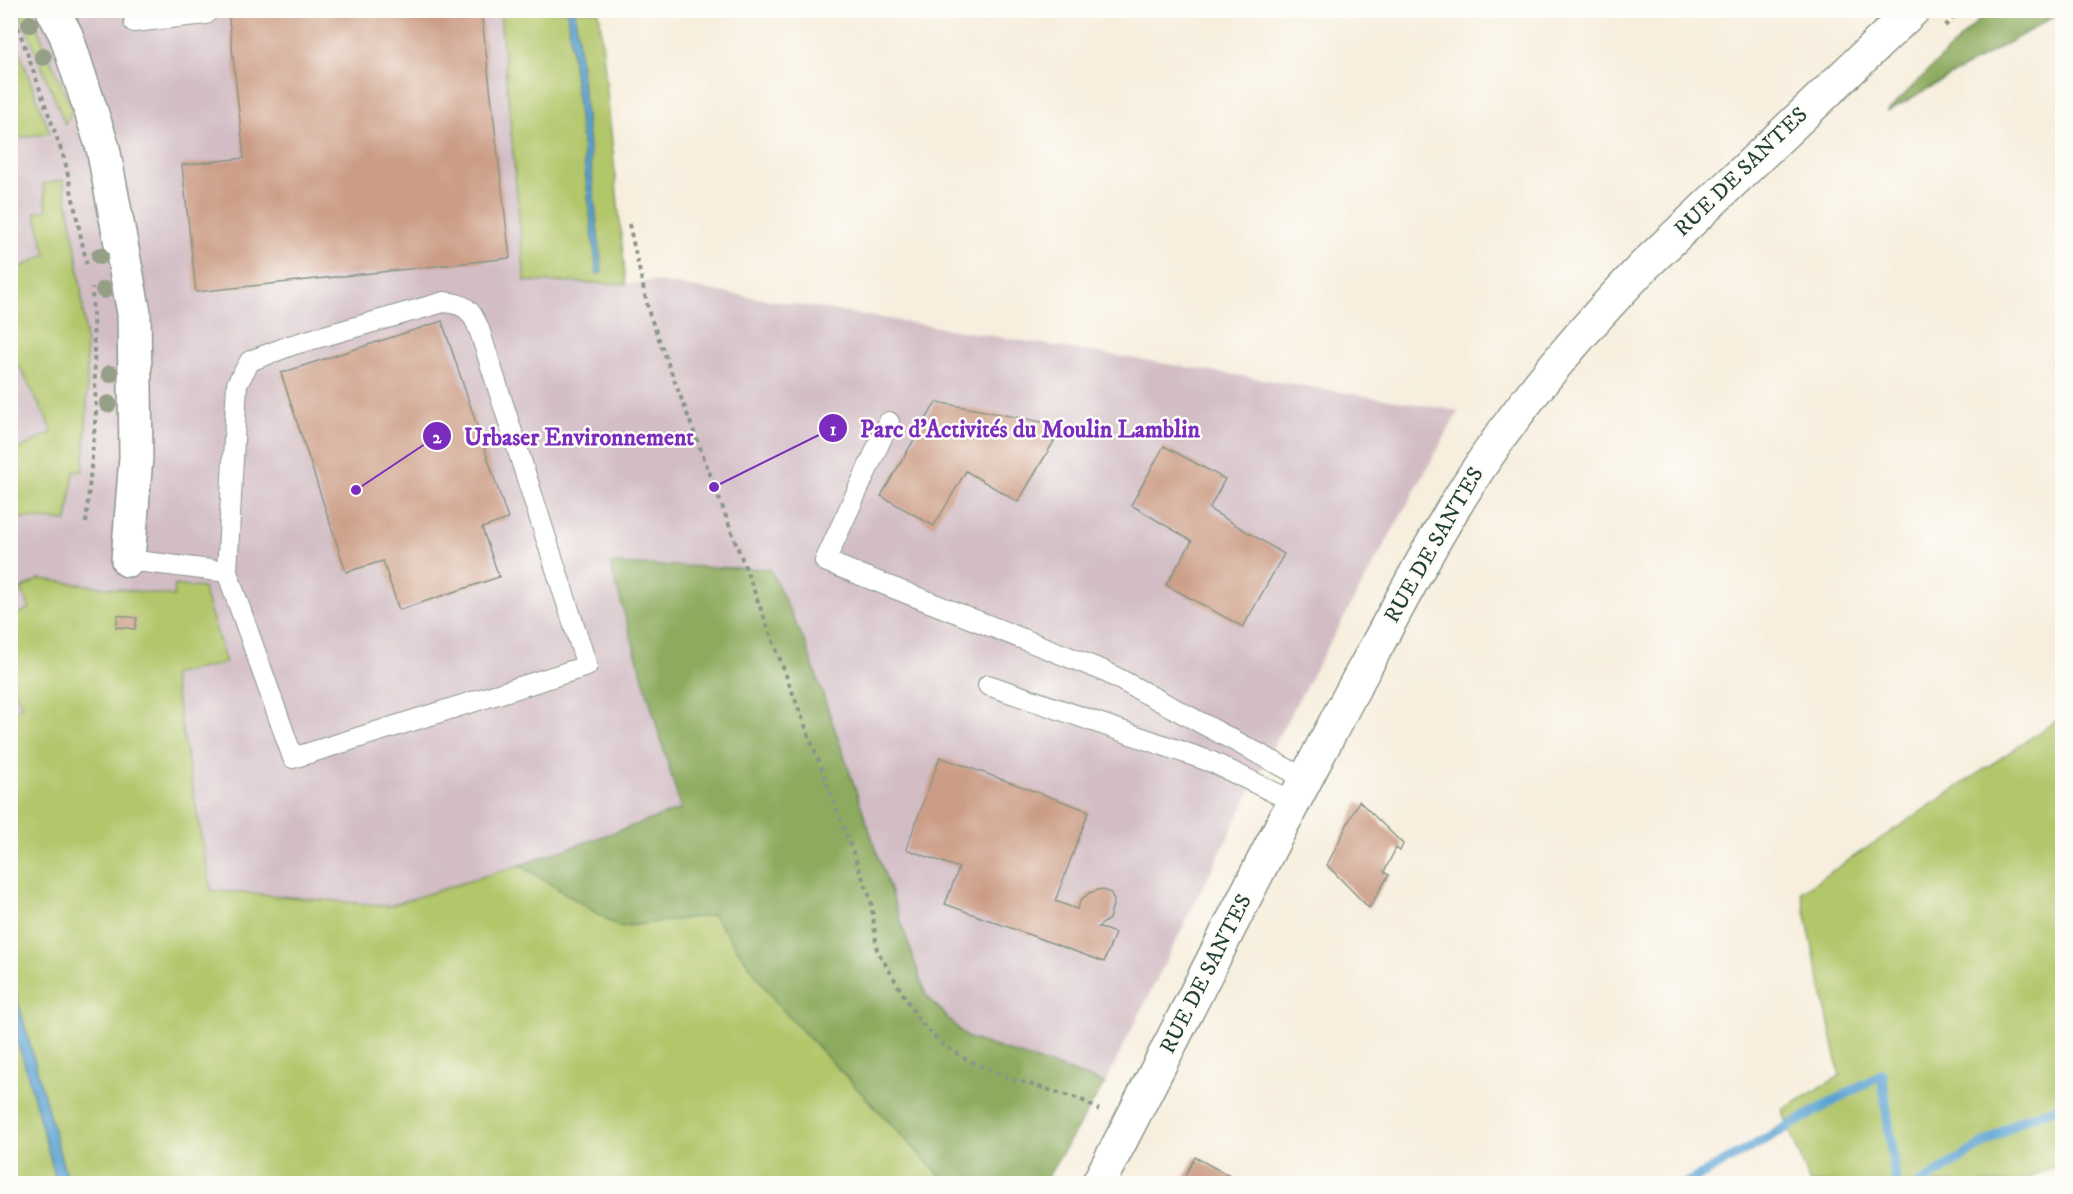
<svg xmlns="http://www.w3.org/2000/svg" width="2073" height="1194" font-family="'IM FELL DW Pica',serif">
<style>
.industrial{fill:#d2bdc5}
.green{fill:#b2c66b;stroke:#688250;stroke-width:1.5}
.forest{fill:#8dab5f;stroke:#56744a;stroke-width:1.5}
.water{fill:#5ca3d2;stroke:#3e7083;stroke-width:1.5}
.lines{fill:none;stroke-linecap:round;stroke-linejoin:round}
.stream{stroke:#5ca3d2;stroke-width:10}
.building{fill:#cc9d86}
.lane-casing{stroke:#8b9688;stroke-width:22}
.street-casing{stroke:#8b9688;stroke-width:36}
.secondary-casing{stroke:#8b9688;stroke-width:36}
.path{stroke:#8b9688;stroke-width:4;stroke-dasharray:4.5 4.5;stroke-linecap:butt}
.lane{stroke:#fff;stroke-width:20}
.street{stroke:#fff;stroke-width:33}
.secondary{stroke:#fff;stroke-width:33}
.tree{fill:#959f88}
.labels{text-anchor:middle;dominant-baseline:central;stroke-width:5;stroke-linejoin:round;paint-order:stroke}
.street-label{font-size:22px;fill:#1f3d34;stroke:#fdfcf7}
.leader{fill:none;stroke:#7b2cbf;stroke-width:2}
.callout-dot{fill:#7b2cbf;stroke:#fdfcf7;stroke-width:2}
.mark-label{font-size:18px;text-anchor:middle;font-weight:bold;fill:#fff}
.callout-label{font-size:24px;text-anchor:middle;font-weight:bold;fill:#7b2cbf;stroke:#fdfcf7;stroke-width:5;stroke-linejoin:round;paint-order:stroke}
</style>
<rect width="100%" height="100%" fill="#fdfcf7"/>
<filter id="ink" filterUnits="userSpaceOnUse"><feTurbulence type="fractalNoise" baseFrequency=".0167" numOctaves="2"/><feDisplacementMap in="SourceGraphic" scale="12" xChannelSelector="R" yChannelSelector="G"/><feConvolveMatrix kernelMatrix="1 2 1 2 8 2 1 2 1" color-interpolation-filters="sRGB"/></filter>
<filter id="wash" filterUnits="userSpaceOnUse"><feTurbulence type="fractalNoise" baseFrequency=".008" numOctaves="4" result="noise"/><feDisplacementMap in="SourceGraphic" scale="24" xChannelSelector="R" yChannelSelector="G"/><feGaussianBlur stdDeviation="1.35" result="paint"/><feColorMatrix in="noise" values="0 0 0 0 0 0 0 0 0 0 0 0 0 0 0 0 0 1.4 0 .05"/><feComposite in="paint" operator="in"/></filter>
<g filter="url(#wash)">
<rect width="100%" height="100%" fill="#f7eedd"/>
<path class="industrial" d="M 11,11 L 500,11 L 525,281 L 626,284 L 652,281 L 1459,411 L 1281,731 L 1105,1083 L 966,1037 L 926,995 L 806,645 L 770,569 L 610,564 L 681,809 L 520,865 L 389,906 L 159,885 L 11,964 Z"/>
<g class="green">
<path d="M 19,11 L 30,11 L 72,110 L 65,124 Z"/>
<path d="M 500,11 L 599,11 L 626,284 L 525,281 Z"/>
<path d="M 10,30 L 11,30 L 50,133 L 19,138 L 11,121 Z"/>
<path d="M 63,180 C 84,277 93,372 83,471 L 74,472 L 67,521 L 11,517 L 11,453 L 53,432 L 20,367 L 11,371 L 10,272 L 46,255 L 35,212 L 47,210 L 43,184 Z"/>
<path d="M 39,579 L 174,596 L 175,585 L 203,588 L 226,663 L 172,675 L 211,890 L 389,906 L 520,865 L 619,927 L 713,915 L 779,1006 L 947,1183 L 11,1183 L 10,758 L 17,754 L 11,742 L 11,712 L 22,706 L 11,684 L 11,618 L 30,608 L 21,589 Z"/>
<path d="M 2062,717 L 2062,1164 L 2016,1183 L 1810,1183 L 1782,1110 L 1840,1076 L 1801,892 Z"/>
</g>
<g class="forest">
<path d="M 1988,11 L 2062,12 L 1887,112 Z"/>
<path d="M 610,564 L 770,569 L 806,645 L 926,995 L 966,1037 L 1105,1083 L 1044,1183 L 947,1183 L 779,1006 L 713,915 L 619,927 L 520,865 L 681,809 Z"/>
</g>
<g class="water">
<path d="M 567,11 L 575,11 L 602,273 L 597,274 Z"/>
<path d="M 11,982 L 16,994 L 68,1183 L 57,1183 L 25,1065 L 11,1025 Z"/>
</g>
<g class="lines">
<g class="stream">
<path d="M 1685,1184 L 1882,1074 L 1896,1184"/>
<path d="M 1920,1184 L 2021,1120 L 2062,1106"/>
</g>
</g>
<g id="blocks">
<g class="building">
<path d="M 228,10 L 481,10 L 510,258 L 196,292 L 182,165 L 244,158 Z"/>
<path d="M 442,321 L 508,519 L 482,528 L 499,577 L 399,610 L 383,561 L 346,572 L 281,373 Z"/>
<path d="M 936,402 L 1063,426 L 1018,502 L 966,471 L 934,526 L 881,496 Z"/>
<path d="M 1164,446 L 1225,479 L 1209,509 L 1284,554 L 1243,627 L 1166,585 L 1192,541 L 1131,505 Z"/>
<path d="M 118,615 L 137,618 L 135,629 L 116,627 Z"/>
<path d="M 940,757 L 1089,811 L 1055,901 L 1077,909 L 1081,900 L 1089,893 L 1101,889 L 1111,893 L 1114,901 L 1109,919 L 1098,927 L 1115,933 L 1104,962 L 945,904 L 959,868 L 906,849 Z"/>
<path d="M 1359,801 L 1403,844 L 1400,851 L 1396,848 L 1384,872 L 1389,875 L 1369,908 L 1327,865 Z"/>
<path d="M 1195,1157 L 1224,1173 L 1244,1184 L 1220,1181 L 1218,1184 L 1181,1184 Z"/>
</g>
</g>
</g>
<g filter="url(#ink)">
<use href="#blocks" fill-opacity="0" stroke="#8b9688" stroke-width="1.5"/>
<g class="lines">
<g class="lane-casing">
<g id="lane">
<path d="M 134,22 L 206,14"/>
<path d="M 889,422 L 825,561 L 1104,671 L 1306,779"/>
<path d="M 128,560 L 227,572 L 237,384 L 250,361 L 292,345 L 444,302 C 465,304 471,309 479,329 L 587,666 L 293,758 L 227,572"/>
<path d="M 988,685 L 1212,762 L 1294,802"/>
</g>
</g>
<g class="street-casing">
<path id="street" d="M 53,10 L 66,35 L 103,148 L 134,313 L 136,457 L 128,560"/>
</g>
<g class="secondary-casing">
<path id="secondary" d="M 1098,1184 C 1188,1013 1271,840 1363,671 C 1403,598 1440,524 1487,456 C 1533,388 1588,324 1645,265 L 1913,10"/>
</g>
<g class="path">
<path d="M 12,10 L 65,161 L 87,266"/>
<path d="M 1945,26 L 1961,10"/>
<path d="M 629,224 L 649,313 L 871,900 L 877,950 L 918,1019 L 941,1043 L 967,1060 L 1012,1079 L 1080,1099 L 1099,1110"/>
<path d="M 86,523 L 96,412 L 92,288"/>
</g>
<use href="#lane" class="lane"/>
<use href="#street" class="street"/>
<use href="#secondary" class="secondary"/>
</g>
<g class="tree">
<circle cx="30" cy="24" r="9"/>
<circle cx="43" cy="57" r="9"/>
<circle cx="100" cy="256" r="9"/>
<circle cx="104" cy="290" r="9"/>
<circle cx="110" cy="374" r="9"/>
<circle cx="108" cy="404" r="9"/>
</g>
</g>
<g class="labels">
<g class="street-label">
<text transform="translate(1741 172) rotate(-44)">RUE DE SANTES</text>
<text transform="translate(1434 545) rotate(-60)">RUE DE SANTES</text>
<text transform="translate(1206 974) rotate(-63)">RUE DE SANTES</text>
</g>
</g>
<path class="leader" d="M714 487L833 428M356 490L437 436"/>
<g class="callout-dot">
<circle cx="714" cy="487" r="6"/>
<circle cx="356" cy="490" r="6"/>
<circle cx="833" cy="428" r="15"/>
<circle cx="437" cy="436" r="15"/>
</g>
<g class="mark-label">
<text x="833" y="435">1</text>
<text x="437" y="443">2</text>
</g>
<g class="callout-label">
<text x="1030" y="437">Parc d'Activités du Moulin Lamblin</text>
<text x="579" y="445">Urbaser Environnement</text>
</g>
<rect width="2073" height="1194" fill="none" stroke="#fdfcf7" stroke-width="36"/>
</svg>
